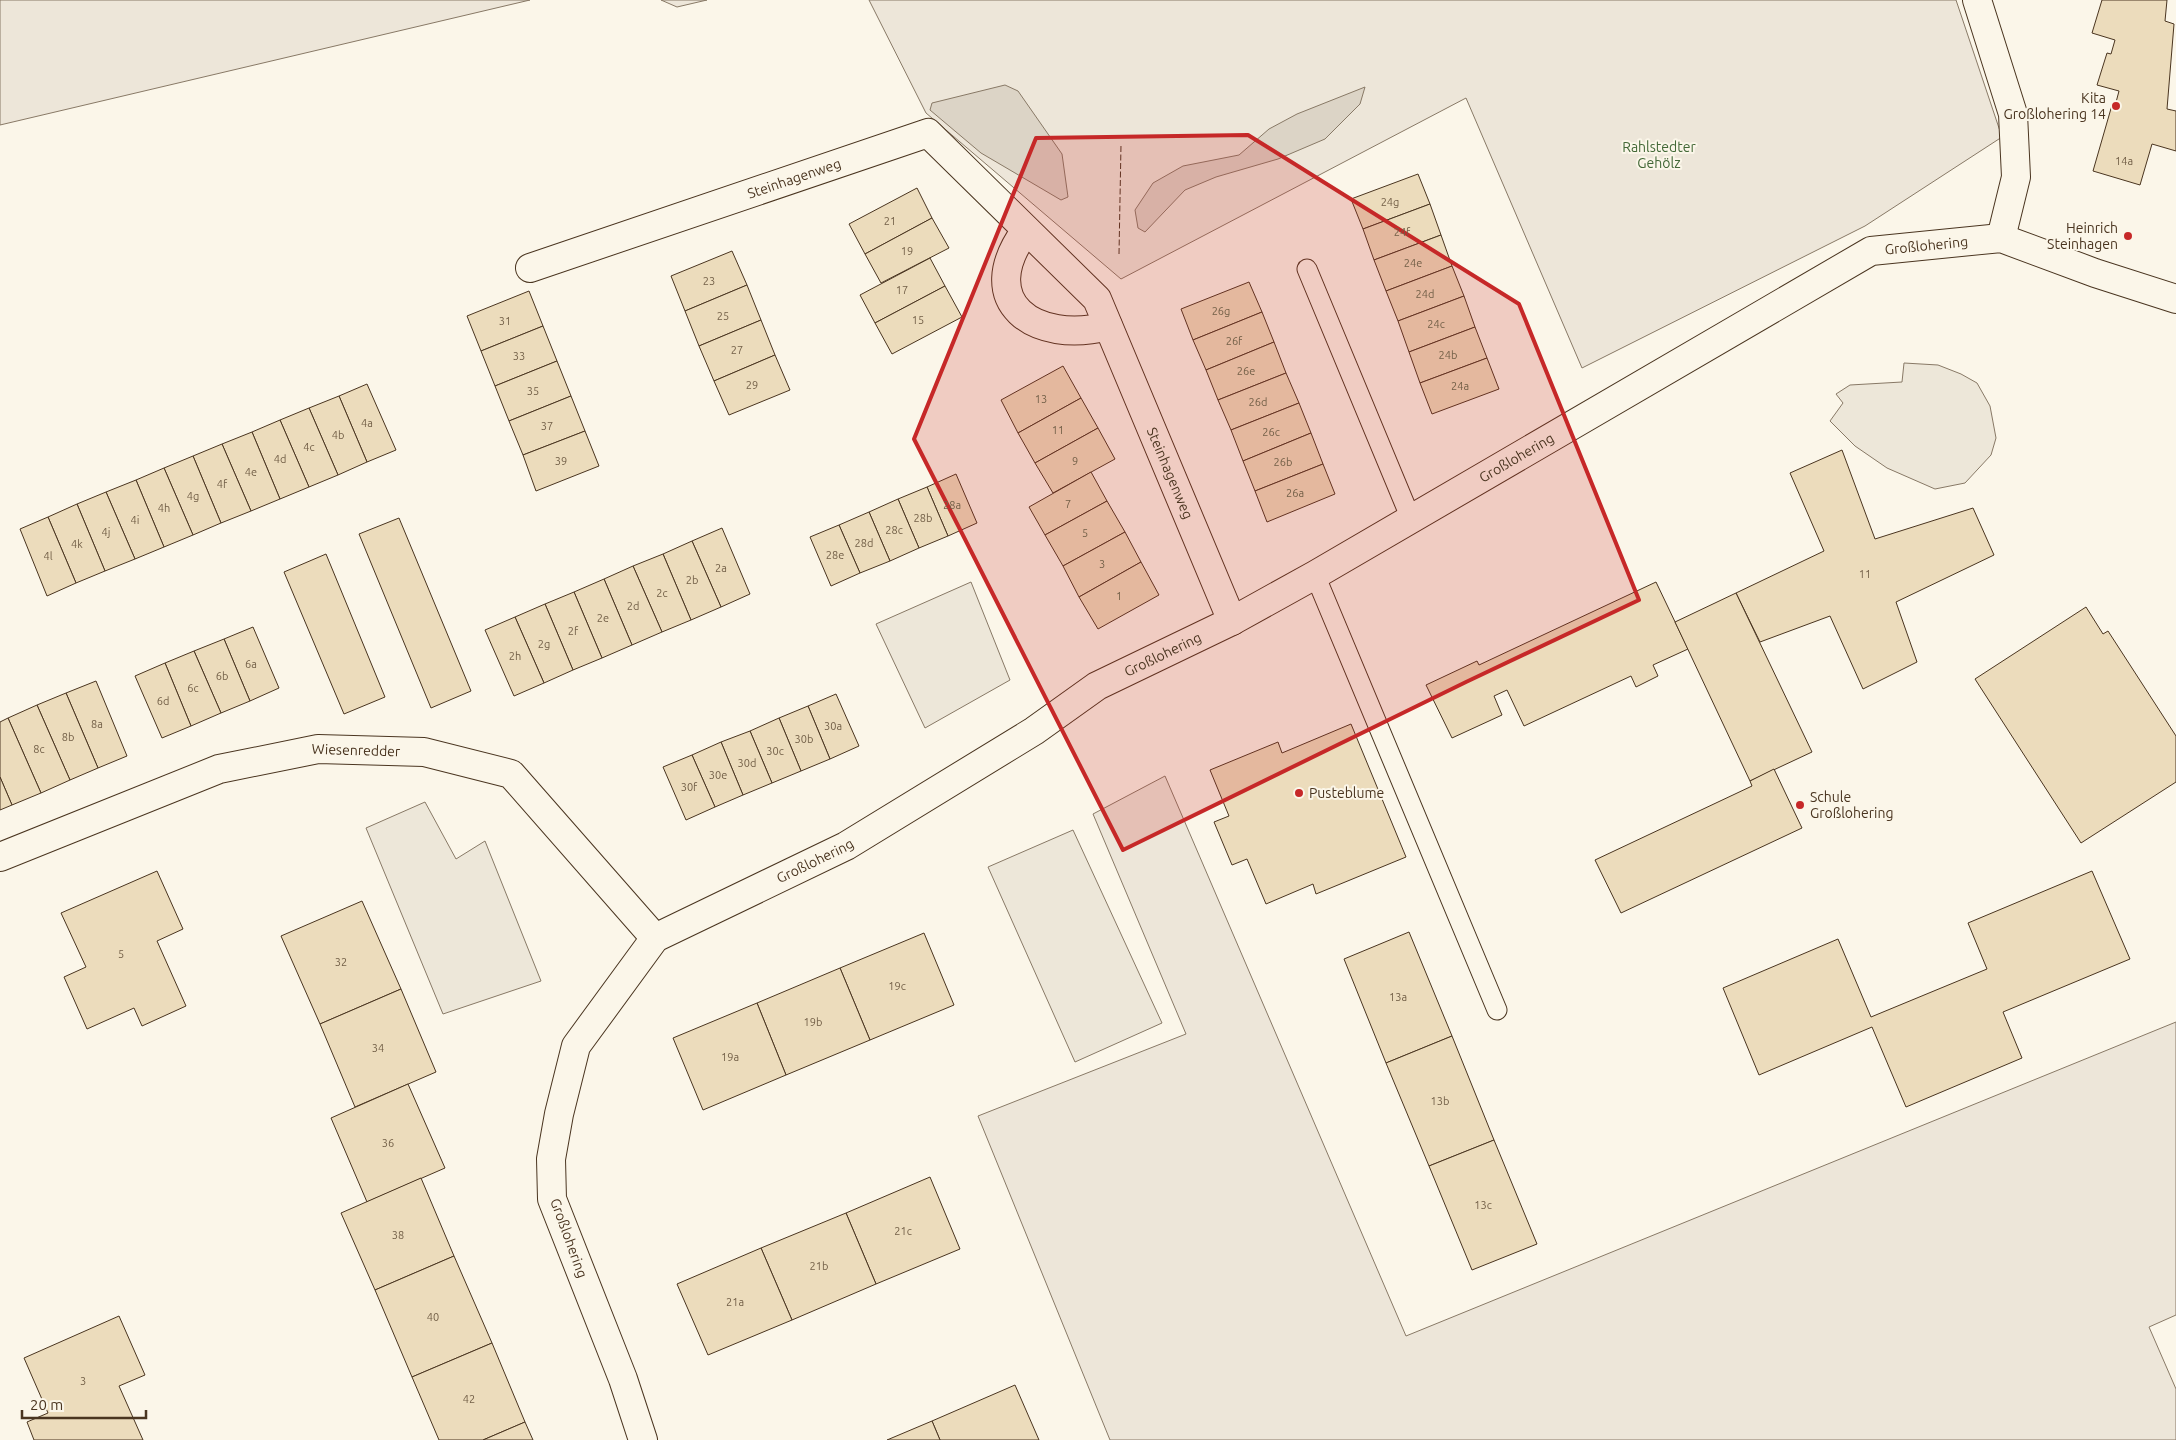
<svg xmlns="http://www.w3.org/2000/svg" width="2176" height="1440" font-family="Ubuntu,sans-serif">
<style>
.green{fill:#ede6d9;stroke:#887966}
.parking{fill:#ede7d9;stroke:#887966}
.water{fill:#dcd4c6;stroke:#887966}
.building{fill:#ecdcbc;stroke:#4a3520}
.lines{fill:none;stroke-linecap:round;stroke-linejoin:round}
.service-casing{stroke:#4a3520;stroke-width:21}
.minor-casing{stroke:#4a3520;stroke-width:30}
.service{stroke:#fbf6e9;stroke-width:19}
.minor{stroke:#fbf6e9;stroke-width:28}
.fence{stroke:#4a3520;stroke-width:1;stroke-dasharray:6 2.5;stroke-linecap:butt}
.marked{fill:#c62828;fill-opacity:0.2;stroke:#c62828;stroke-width:4;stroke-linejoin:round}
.poi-dot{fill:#c62828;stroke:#fbf6e9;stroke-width:2}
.labels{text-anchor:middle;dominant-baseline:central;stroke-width:4;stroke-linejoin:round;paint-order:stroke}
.number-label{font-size:11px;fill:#725f47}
.poi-label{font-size:14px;fill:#4a3520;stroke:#fbf6e9;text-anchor:end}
.park-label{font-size:14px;fill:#436837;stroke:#fbf6e9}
.street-label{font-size:14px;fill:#4a3520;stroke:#fbf6e9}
</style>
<rect width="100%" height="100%" fill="#fbf6e9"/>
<g class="green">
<path d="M 0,0 L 530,0 L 0,125 Z"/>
<path d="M 661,0 L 707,0 L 677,7 Z"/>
<path d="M 869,0 L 1956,0 L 2002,137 L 1865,226 L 1582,368 L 1466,98 L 1121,279 L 926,113 Z"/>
<path d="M 1165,776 L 1406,1336 L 2176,1022 L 2176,1315 L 2149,1327 L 2176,1389 L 2176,1440 L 1110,1440 L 978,1116 L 1186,1034 L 1093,814 Z"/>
</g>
<g class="parking">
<path d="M 1904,363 L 1938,365 L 1961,374 L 1977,383 L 1990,406 L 1996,438 L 1991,455 L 1965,483 L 1935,489 L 1887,468 L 1855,446 L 1830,421 L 1843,403 L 1836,394 L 1850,385 L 1902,382 Z"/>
<path d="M 971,582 L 1010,680 L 925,728 L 876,624 Z"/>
<path d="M 425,802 L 456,859 L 485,841 L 541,981 L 443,1014 L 366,828 Z"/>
<path d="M 1073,830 L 1162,1023 L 1075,1062 L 988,867 Z"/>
</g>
<g class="water">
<path d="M 1005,85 L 1018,91 L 1062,154 L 1068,197 L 1061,200 L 981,153 L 930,110 L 932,103 Z"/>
<path d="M 1365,87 L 1360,104 L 1325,139 L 1278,159 L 1216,177 L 1185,190 L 1145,232 L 1138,228 L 1135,210 L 1153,183 L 1183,166 L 1239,155 L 1269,129 L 1297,114 Z"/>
</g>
<g class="building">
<path d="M 2102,0 L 2167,0 L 2165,21 L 2174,24 L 2167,109 L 2176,111 L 2176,151 L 2152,144 L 2140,185 L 2093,171 L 2112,105 L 2115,106 L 2119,91 L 2097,85 L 2107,53 L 2111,54 L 2115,40 L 2092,33 Z"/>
<path d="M 1418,174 L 1430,204 L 1363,229 L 1351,199 Z"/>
<path d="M 917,188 L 932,218 L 865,254 L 849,224 Z"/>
<path d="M 1430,204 L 1441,235 L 1374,260 L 1363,229 Z"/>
<path d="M 932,218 L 949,248 L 881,283 L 865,254 Z"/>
<path d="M 1441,235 L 1452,266 L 1386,291 L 1374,260 Z"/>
<path d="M 732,251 L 747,285 L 685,311 L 671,276 Z"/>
<path d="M 930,258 L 945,286 L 875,323 L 860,295 Z"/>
<path d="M 1452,266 L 1464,296 L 1398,321 L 1386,291 Z"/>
<path d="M 1249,282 L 1262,312 L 1193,340 L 1181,309 Z"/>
<path d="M 747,285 L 761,320 L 699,346 L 685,311 Z"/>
<path d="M 945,286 L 962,317 L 892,354 L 875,323 Z"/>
<path d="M 529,291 L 543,326 L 481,351 L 467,316 Z"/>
<path d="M 1464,296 L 1475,327 L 1409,352 L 1398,321 Z"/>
<path d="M 1262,312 L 1274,342 L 1206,370 L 1193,340 Z"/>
<path d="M 761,320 L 775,355 L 714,381 L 699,346 Z"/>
<path d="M 543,326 L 557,361 L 495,386 L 481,351 Z"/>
<path d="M 1475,327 L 1487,358 L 1420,383 L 1409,352 Z"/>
<path d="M 1274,342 L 1286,373 L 1218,400 L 1206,370 Z"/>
<path d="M 775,355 L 790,390 L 729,415 L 714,381 Z"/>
<path d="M 1487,358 L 1499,389 L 1432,414 L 1420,383 Z"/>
<path d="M 557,361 L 571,396 L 509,421 L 495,386 Z"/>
<path d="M 1063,366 L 1081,398 L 1018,433 L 1001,400 Z"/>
<path d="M 1286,373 L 1299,403 L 1231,430 L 1218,400 Z"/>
<path d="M 367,384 L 396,450 L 367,462 L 339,396 Z"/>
<path d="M 339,396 L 367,462 L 338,475 L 309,408 Z"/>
<path d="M 571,396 L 585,431 L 523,455 L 509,421 Z"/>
<path d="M 1081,398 L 1098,428 L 1035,463 L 1018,433 Z"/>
<path d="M 1299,403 L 1311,433 L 1243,461 L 1231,430 Z"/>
<path d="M 309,408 L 338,475 L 309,487 L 280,420 Z"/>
<path d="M 280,420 L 309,487 L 280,499 L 252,432 Z"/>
<path d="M 1098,428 L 1115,459 L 1053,493 L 1035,463 Z"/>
<path d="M 585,431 L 599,466 L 536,491 L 523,455 Z"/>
<path d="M 252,432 L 280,499 L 251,511 L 222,444 Z"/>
<path d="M 1311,433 L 1323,464 L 1255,491 L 1243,461 Z"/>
<path d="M 222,444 L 251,511 L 221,523 L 193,456 Z"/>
<path d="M 1842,450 L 1875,539 L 1973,508 L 1994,555 L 1896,602 L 1917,662 L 1863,689 L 1830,616 L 1760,642 L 1736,593 L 1824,551 L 1790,473 Z"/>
<path d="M 193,456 L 221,523 L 193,535 L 164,468 Z"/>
<path d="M 1323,464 L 1335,494 L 1267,522 L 1255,491 Z"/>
<path d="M 164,468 L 193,535 L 164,547 L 136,480 Z"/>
<path d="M 1091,472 L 1107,501 L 1045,535 L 1029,507 Z"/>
<path d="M 956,474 L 977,523 L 948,536 L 927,487 Z"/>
<path d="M 136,480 L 164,547 L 135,559 L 106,492 Z"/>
<path d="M 927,487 L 948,536 L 919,548 L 898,499 Z"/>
<path d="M 106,492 L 135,559 L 105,571 L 77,504 Z"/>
<path d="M 898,499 L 919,548 L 890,561 L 869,512 Z"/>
<path d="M 1107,501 L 1125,532 L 1063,566 L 1045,535 Z"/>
<path d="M 77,504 L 105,571 L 76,583 L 48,517 Z"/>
<path d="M 869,512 L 890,561 L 860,573 L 839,525 Z"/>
<path d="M 48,517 L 76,583 L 47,596 L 20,529 Z"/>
<path d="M 399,518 L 471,691 L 431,708 L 359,534 Z"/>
<path d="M 839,525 L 860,573 L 831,586 L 810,537 Z"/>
<path d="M 722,528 L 750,594 L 721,607 L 692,541 Z"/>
<path d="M 1125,532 L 1141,562 L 1079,597 L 1063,566 Z"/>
<path d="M 692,541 L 721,607 L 691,620 L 663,554 Z"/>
<path d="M 326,554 L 385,697 L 344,714 L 284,572 Z"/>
<path d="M 663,554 L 691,620 L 662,632 L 633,566 Z"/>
<path d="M 1141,562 L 1159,595 L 1098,629 L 1079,597 Z"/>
<path d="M 633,566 L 662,632 L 632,645 L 604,579 Z"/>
<path d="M 604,579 L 632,645 L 602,658 L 574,592 Z"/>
<path d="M 1656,582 L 1688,649 L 1653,665 L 1658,676 L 1636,687 L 1631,676 L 1524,726 L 1507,690 L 1494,696 L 1502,715 L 1452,738 L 1426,685 L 1477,661 L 1479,665 Z"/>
<path d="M 574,592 L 602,658 L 573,670 L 545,604 Z"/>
<path d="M 1736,593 L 1812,752 L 1750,781 L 1675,622 Z"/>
<path d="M 545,604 L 573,670 L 544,683 L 515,617 Z"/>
<path d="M 2086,607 L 2103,634 L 2108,631 L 2176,736 L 2176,782 L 2081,843 L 1975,679 Z"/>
<path d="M 515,617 L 544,683 L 514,696 L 485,630 Z"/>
<path d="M 253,627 L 279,688 L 250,701 L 224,639 Z"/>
<path d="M 224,639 L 250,701 L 221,713 L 194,651 Z"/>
<path d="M 194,651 L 221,713 L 191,726 L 165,663 Z"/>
<path d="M 165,663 L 191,726 L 162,738 L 135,676 Z"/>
<path d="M 96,681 L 127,756 L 98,768 L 66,693 Z"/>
<path d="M 66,693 L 98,768 L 70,780 L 37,705 Z"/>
<path d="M 836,694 L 859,746 L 830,759 L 808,706 Z"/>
<path d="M 37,705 L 70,780 L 41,793 L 8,718 Z"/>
<path d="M 808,706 L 830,759 L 801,771 L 779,718 Z"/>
<path d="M 8,718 L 41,793 L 12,805 L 0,777 L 0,722 Z"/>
<path d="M 779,718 L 801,771 L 772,783 L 750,731 Z"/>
<path d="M 1351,724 L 1406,857 L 1316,894 L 1313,884 L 1266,904 L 1247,859 L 1232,865 L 1214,822 L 1229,816 L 1210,770 L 1278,742 L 1282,753 Z"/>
<path d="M 750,731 L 772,783 L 743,795 L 721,742 Z"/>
<path d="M 721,742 L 743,795 L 715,807 L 692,755 Z"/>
<path d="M 692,755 L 715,807 L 686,820 L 663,767 Z"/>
<path d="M 1774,769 L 1802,828 L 1621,913 L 1595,860 L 1752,786 L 1750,781 Z"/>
<path d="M 0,777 L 12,805 L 0,810 Z"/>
<path d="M 157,871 L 183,929 L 157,941 L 186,1006 L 142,1026 L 134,1008 L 87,1029 L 64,977 L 86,967 L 61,913 Z"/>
<path d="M 2092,871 L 2130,959 L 2003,1012 L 2022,1058 L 1906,1107 L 1872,1027 L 1759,1075 L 1723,988 L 1838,939 L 1871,1017 L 1987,969 L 1968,923 Z"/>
<path d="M 362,901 L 401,989 L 320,1024 L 281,936 Z"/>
<path d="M 1409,932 L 1452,1036 L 1386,1063 L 1344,959 Z"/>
<path d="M 924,933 L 954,1005 L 870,1040 L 840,968 Z"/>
<path d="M 840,968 L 870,1040 L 786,1075 L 757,1003 Z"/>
<path d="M 401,989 L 436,1072 L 355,1107 L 320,1024 Z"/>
<path d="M 757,1003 L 786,1075 L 703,1110 L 673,1038 Z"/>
<path d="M 1452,1036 L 1494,1140 L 1429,1166 L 1386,1063 Z"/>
<path d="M 408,1084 L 445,1168 L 367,1202 L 331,1118 Z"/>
<path d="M 1494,1140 L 1537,1244 L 1472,1270 L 1429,1166 Z"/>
<path d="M 930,1177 L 960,1249 L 876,1284 L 846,1213 Z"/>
<path d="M 421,1178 L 454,1256 L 375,1290 L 341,1213 Z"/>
<path d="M 846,1213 L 876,1284 L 792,1320 L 761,1248 Z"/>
<path d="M 761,1248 L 792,1320 L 708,1355 L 677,1284 Z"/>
<path d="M 454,1256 L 492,1343 L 412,1377 L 375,1290 Z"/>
<path d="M 119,1316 L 145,1375 L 119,1386 L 143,1440 L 34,1440 L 27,1422 L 48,1413 L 24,1358 Z"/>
<path d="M 492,1343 L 525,1422 L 483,1440 L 439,1440 L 412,1377 Z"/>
<path d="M 1015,1385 L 1039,1440 L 940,1440 L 932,1421 Z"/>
<path d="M 932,1421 L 940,1440 L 887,1440 Z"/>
<path d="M 525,1422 L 533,1440 L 483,1440 Z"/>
</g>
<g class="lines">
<g class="service-casing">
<g id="service">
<path d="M 1307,269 L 1411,519"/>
<path d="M 1315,575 L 1497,1010"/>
</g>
</g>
<g class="minor-casing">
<g id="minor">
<path d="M 1977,0 L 2013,114 L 2016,177 L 2001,238"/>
<path d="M 1026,230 C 973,302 1035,345 1108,326"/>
<path id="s1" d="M 530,268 L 928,133 L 1097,299 L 1232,621"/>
<path id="s2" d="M 0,857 L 219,769 L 318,749 L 424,752 L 511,774 L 655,938"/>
<path id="s3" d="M 643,1440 L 623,1379 L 552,1199 L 551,1159 L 559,1114 L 576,1046 L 655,938 L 846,846 L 1034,731 L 1097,686 L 1232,621 L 1315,575 L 1871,251 L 2001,238 L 2095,273 L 2176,299"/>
</g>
</g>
<use href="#service" class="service"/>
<use href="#minor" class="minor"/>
<path class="fence" d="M 1119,254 L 1121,145"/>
</g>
<path class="marked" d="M 1248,135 L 1519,304 L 1639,600 L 1466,682 L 1123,850 L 914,439 L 1036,138 Z"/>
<g class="poi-dot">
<circle cx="2116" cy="106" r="5"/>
<circle cx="2128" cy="236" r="5"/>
<circle cx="1299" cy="793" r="5"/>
<circle cx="1800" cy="805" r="5"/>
</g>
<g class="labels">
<g class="number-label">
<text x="2124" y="161">14a</text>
<text x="1390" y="202">24g</text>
<text x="890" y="221">21</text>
<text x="1402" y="232">24f</text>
<text x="907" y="251">19</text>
<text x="1413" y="263">24e</text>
<text x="709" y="281">23</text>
<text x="902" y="290">17</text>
<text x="1425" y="294">24d</text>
<text x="1221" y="311">26g</text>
<text x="723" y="316">25</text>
<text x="918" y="320">15</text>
<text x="505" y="321">31</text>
<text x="1436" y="324">24c</text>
<text x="1234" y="341">26f</text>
<text x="737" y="350">27</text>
<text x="1448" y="355">24b</text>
<text x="519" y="356">33</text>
<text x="1246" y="371">26e</text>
<text x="752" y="385">29</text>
<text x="1460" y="386">24a</text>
<text x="533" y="391">35</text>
<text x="1041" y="399">13</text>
<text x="1258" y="402">26d</text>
<text x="367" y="423">4a</text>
<text x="547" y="426">37</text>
<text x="1058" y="430">11</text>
<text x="1271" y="432">26c</text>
<text x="338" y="435">4b</text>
<text x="309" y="447">4c</text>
<text x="280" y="459">4d</text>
<text x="561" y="461">39</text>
<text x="1075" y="461">9</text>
<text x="1283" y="462">26b</text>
<text x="251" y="472">4e</text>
<text x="222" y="484">4f</text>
<text x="1295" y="493">26a</text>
<text x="193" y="496">4g</text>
<text x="1068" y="504">7</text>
<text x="952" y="505">28a</text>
<text x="164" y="508">4h</text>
<text x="923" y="518">28b</text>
<text x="135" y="520">4i</text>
<text x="894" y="530">28c</text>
<text x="106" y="532">4j</text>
<text x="1085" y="533">5</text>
<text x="864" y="543">28d</text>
<text x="77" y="544">4k</text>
<text x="835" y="555">28e</text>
<text x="48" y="556">4l</text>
<text x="1102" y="564">3</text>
<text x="721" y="568">2a</text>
<text x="1865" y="574">11</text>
<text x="692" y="580">2b</text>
<text x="662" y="593">2c</text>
<text x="1119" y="596">1</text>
<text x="633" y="606">2d</text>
<text x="603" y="618">2e</text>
<text x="573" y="631">2f</text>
<text x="544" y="644">2g</text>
<text x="515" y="656">2h</text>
<text x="251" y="664">6a</text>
<text x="222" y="676">6b</text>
<text x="193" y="688">6c</text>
<text x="163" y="701">6d</text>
<text x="97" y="724">8a</text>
<text x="833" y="726">30a</text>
<text x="68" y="737">8b</text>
<text x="804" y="739">30b</text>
<text x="39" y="749">8c</text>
<text x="775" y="751">30c</text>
<text x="747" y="763">30d</text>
<text x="718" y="775">30e</text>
<text x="689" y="787">30f</text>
<text x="121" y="954">5</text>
<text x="341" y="962">32</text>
<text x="897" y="986">19c</text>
<text x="1398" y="997">13a</text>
<text x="813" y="1022">19b</text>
<text x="378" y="1048">34</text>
<text x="730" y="1057">19a</text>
<text x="1440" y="1101">13b</text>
<text x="388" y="1143">36</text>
<text x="1483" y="1205">13c</text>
<text x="903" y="1231">21c</text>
<text x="398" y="1235">38</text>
<text x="819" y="1266">21b</text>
<text x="735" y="1302">21a</text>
<text x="433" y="1317">40</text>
<text x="83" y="1381">3</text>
<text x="469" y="1399">42</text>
</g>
<g class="poi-label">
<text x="2106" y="98">Kita<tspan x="2106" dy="16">Großlohering 14</tspan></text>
<text x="2118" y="228">Heinrich<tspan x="2118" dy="16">Steinhagen</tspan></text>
<text x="1309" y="793" text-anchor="start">Pusteblume</text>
<text x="1810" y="797" text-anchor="start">Schule<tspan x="1810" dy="16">Großlohering</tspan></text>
</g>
<g class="park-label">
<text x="1659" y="147">Rahlstedter<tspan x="1659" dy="16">Gehölz</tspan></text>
</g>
<g class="street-label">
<text stroke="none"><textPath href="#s1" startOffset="279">Steinhagenweg</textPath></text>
<text stroke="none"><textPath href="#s3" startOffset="2001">Großlohering</textPath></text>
<text stroke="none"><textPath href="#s3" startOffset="1535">Großlohering</textPath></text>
<text stroke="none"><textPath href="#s1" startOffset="846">Steinhagenweg</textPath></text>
<text stroke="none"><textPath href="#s3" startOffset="1130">Großlohering</textPath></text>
<text stroke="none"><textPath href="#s2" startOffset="375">Wiesenredder</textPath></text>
<text stroke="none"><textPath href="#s3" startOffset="725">Großlohering</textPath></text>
<text transform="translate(569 1238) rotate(70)">Großlohering</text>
</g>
</g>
<path d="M22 1410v8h124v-8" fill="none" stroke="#4a3520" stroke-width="2.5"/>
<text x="30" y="1410" font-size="15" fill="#4a3520" stroke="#fbf6e9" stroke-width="4" paint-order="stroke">20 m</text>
</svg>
